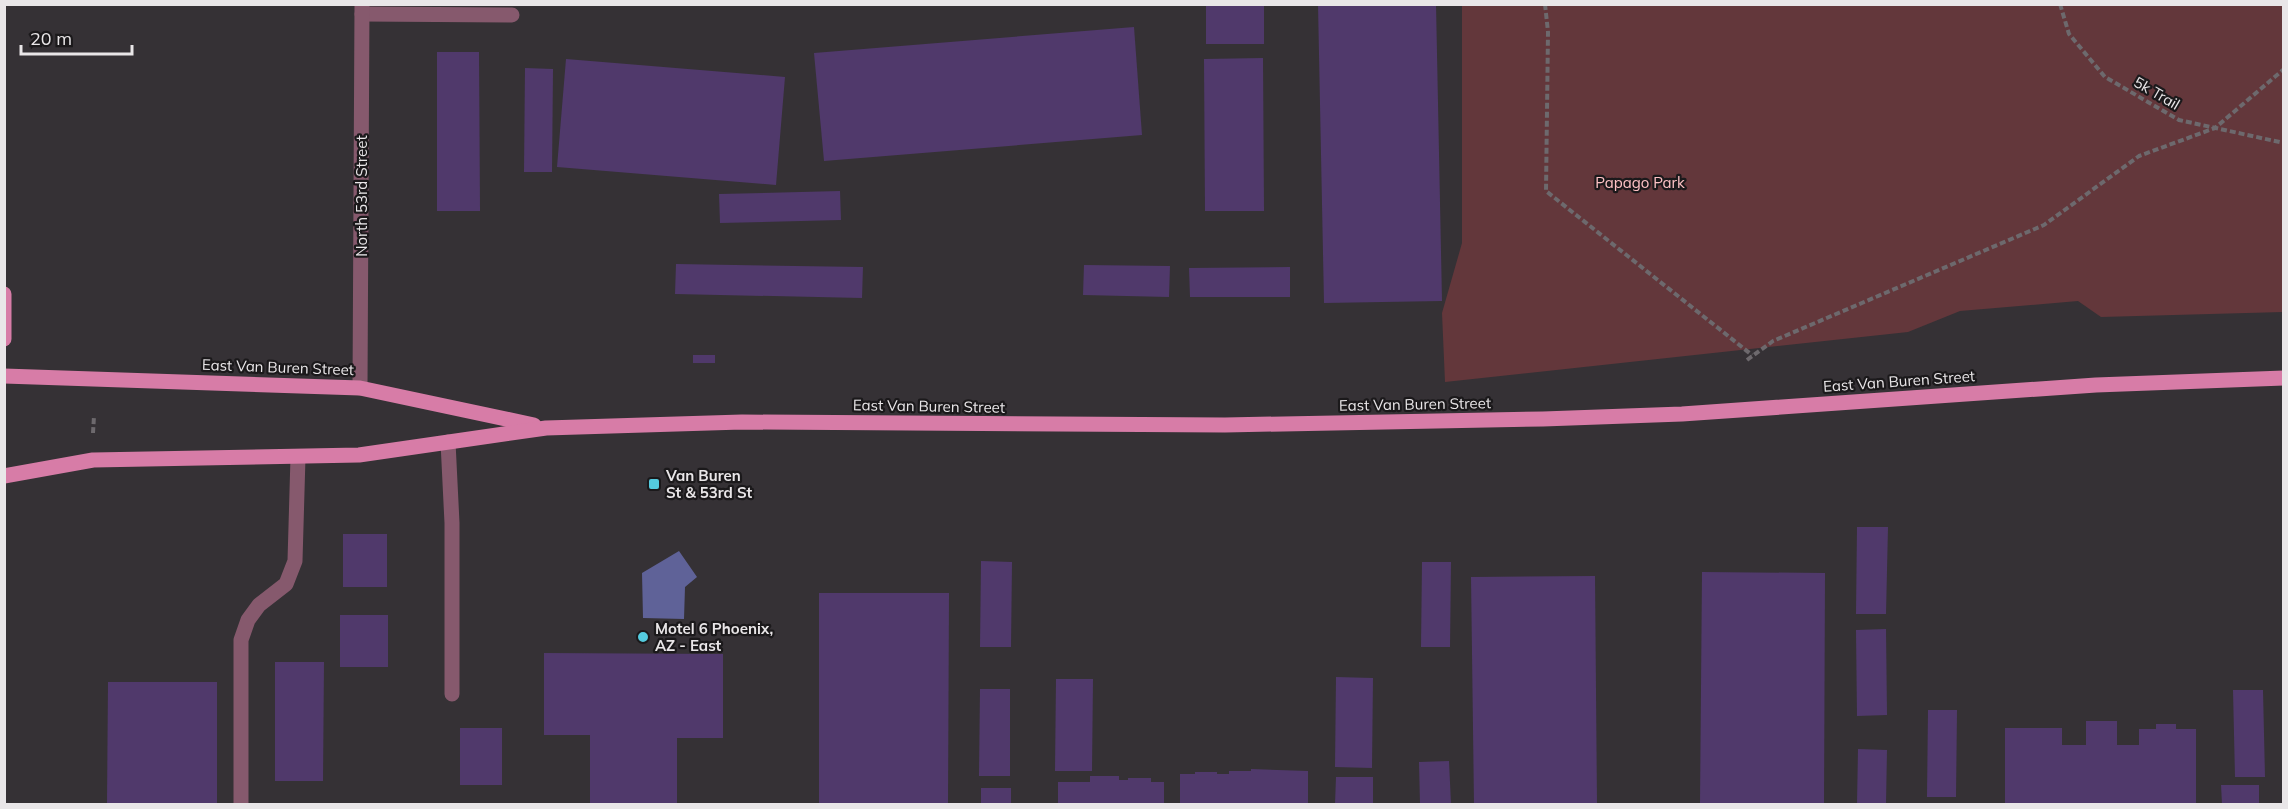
<svg xmlns="http://www.w3.org/2000/svg" width="2288" height="809" font-family="Mulish,sans-serif">
<style>
.green{fill:#63373b}
.water{fill:#5f6298}
.building{fill:#50396b}
.lines{fill:none;stroke-linecap:round;stroke-linejoin:round}
.path{stroke:#6d696d;stroke-width:4;stroke-dasharray:6 3;stroke-linecap:butt}
.minor{stroke:#86596d;stroke-width:15}
.major{stroke:#d77ca7;stroke-width:15}
.poi-dot{fill:#54cade;stroke:#1b191b;stroke-width:2}
.labels{text-anchor:middle;dominant-baseline:central;stroke-width:4.5;stroke-linejoin:round;paint-order:stroke}
.street-label{font-size:15px;fill:#e9e6e8;stroke:#1b191b}
.park-label{font-size:15px;fill:#fec2c5;stroke:#1b191b}
.poi-label{font-size:15px;font-weight:bold;fill:#e9e6e8;stroke:#1b191b;text-anchor:start}
</style>
<rect width="100%" height="100%" fill="#353135"/>
<path class="green" d="M 1462,5 L 2283,5 L 2283,312 L 2101,317 L 2078,301 L 1960,311 L 1908,332 L 1445,382 L 1442,313 L 1462,243 Z"/>
<path class="water" d="M 679,551 L 697,577 L 685,587 L 684,619 L 643,618 L 642,573 Z"/>
<g class="building">
<rect x="1206" y="4" width="58" height="40"/>
<path d="M 1318,4 L 1436,4 L 1442,301 L 1324,303 Z"/>
<path d="M 1134,27 L 1142,135 L 824,161 L 814,53 Z"/>
<path d="M 437,52 L 479,52 L 480,211 L 437,211 Z"/>
<path d="M 1263,58 L 1264,211 L 1205,211 L 1204,59 Z"/>
<path d="M 566,59 L 785,77 L 776,185 L 557,167 Z"/>
<path d="M 525,68 L 553,69 L 552,172 L 524,172 Z"/>
<path d="M 840,191 L 841,220 L 720,223 L 719,194 Z"/>
<path d="M 676,264 L 863,267 L 862,298 L 675,294 Z"/>
<path d="M 1084,265 L 1170,266 L 1169,297 L 1083,295 Z"/>
<path d="M 1290,267 L 1290,297 L 1190,297 L 1189,268 Z"/>
<rect x="693" y="355" width="22" height="8"/>
<path d="M 1857,527 L 1888,527 L 1886,614 L 1856,614 Z"/>
<rect x="343" y="534" width="44" height="53"/>
<path d="M 981,561 L 1012,562 L 1011,647 L 980,647 Z"/>
<path d="M 1422,562 L 1451,562 L 1450,647 L 1421,647 Z"/>
<path d="M 1702,572 L 1825,573 L 1824,804 L 1700,804 Z"/>
<path d="M 1595,576 L 1597,804 L 1474,804 L 1471,577 Z"/>
<path d="M 819,593 L 949,593 L 948,804 L 819,804 Z"/>
<rect x="340" y="615" width="48" height="52"/>
<path d="M 1886,629 L 1887,715 L 1857,716 L 1856,630 Z"/>
<path d="M 544,653 L 723,654 L 723,738 L 677,738 L 677,804 L 590,804 L 590,735 L 544,735 Z"/>
<path d="M 275,662 L 324,662 L 323,781 L 275,781 Z"/>
<path d="M 1336,677 L 1373,678 L 1372,768 L 1335,767 Z"/>
<path d="M 1056,679 L 1093,679 L 1092,771 L 1055,771 Z"/>
<path d="M 108,682 L 217,682 L 217,804 L 107,804 Z"/>
<path d="M 980,689 L 1010,689 L 1010,776 L 979,776 Z"/>
<path d="M 2233,690 L 2263,690 L 2265,777 L 2235,777 Z"/>
<path d="M 1928,710 L 1957,710 L 1956,797 L 1927,797 Z"/>
<path d="M 2086,721 L 2117,721 L 2117,745 L 2139,745 L 2139,729 L 2156,729 L 2156,724 L 2176,724 L 2176,729 L 2196,729 L 2196,804 L 2005,803 L 2005,728 L 2062,728 L 2062,745 L 2086,745 Z"/>
<rect x="460" y="728" width="42" height="57"/>
<path d="M 1858,749 L 1887,750 L 1886,804 L 1857,804 Z"/>
<path d="M 1449,761 L 1451,804 L 1420,804 L 1419,762 Z"/>
<path d="M 1251,769 L 1308,771 L 1308,804 L 1180,804 L 1180,774 L 1195,774 L 1195,772 L 1217,772 L 1217,774 L 1229,774 L 1229,771 L 1251,771 Z"/>
<path d="M 1090,776 L 1119,776 L 1119,780 L 1128,780 L 1128,778 L 1151,778 L 1151,782 L 1164,782 L 1164,804 L 1058,804 L 1058,782 L 1090,782 Z"/>
<path d="M 1336,777 L 1373,777 L 1373,804 L 1335,804 Z"/>
<path d="M 2221,785 L 2259,785 L 2259,804 L 2222,804 Z"/>
<rect x="981" y="788" width="30" height="16"/>
</g>
<g class="lines">
<g class="path">
<path d="M 1545,4 L 1548,32 L 1546,191 L 1752,355"/>
<path d="M 2060,4 L 2069,34 L 2105,77 L 2179,120 L 2284,143"/>
<path d="M 1747,360 L 1773,341 L 2044,225 L 2139,156 L 2215,128 L 2284,69"/>
<path d="M 93,433 L 94,416"/>
</g>
<g class="minor">
<path d="M 362,14 L 512,15"/>
<path d="M 360,388 L 362,4"/>
<path d="M 448,442 L 452,523 L 452,694"/>
<path d="M 241,804 L 241,640 L 248,620 L 259,605 L 286,584 L 295,561 L 298,457"/>
</g>
<g class="major">
<path d="M 4,294 L 4,339"/>
<path d="M 4,376 L 360,388 L 534,425"/>
<path d="M 4,476 L 93,460 L 359,455 L 546,428 L 742,422 L 1225,425 L 1543,419 L 1682,414 L 2096,385 L 2284,378"/>
</g>
</g>
<g class="poi-dot">
<rect x="648" y="478" width="12" height="12" rx="3"/>
<circle cx="643" cy="637" r="6"/>
</g>
<g class="labels">
<g class="street-label">
<text transform="translate(2157 93) rotate(30)">5k Trail</text>
<text transform="translate(361 196) rotate(-90)">North 53rd Street</text>
<text transform="translate(278 367) rotate(2)">East Van Buren Street</text>
<text transform="translate(1899 381) rotate(-4)">East Van Buren Street</text>
<text transform="translate(1415 404) rotate(-1)">East Van Buren Street</text>
<text transform="translate(929 406) rotate(1)">East Van Buren Street</text>
</g>
<g class="park-label">
<text x="1640" y="182">Papago Park</text>
</g>
<g class="poi-label">
<text x="666" y="475">Van Buren<tspan x="666" dy="17">St &amp; 53rd St</tspan></text>
<text x="655" y="628">Motel 6 Phoenix,<tspan x="655" dy="17">AZ - East</tspan></text>
</g>
</g>
<rect width="2288" height="809" fill="none" stroke="#e9e6e8" stroke-width="12"/>
<path d="M21 45v9h111v-9" fill="none" stroke="#e9e6e8" stroke-width="3"/>
<text x="30" y="45" font-size="18" fill="#e9e6e8" stroke="#1b191b" stroke-width="4.5" paint-order="stroke">20 m</text>
</svg>
